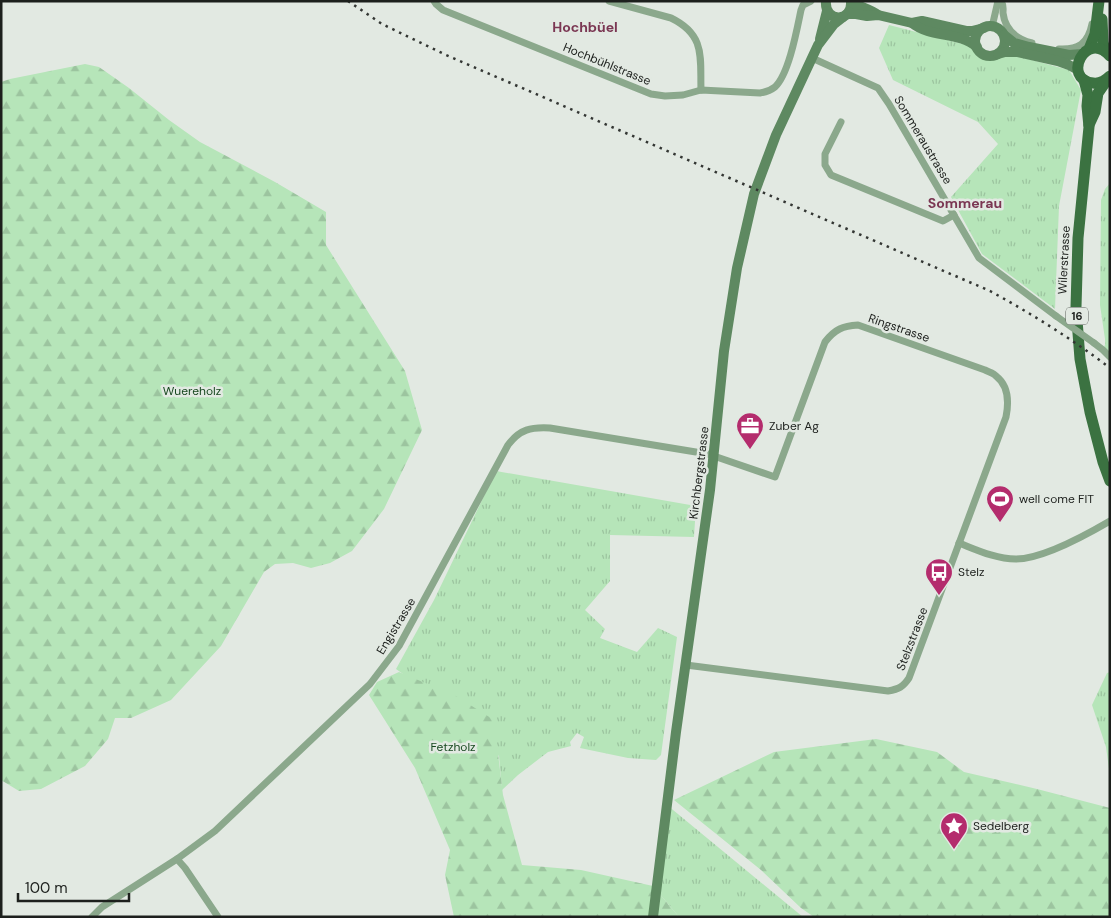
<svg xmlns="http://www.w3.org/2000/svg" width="1111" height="918" font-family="'DM Sans',sans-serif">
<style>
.grass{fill:url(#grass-tufts)}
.forest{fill:url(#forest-firs)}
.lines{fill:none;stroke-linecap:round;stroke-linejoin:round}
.street{stroke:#8ba88c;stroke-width:7}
.secondary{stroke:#5e8961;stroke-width:10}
.primary{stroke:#3b7241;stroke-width:11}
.rail{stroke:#333633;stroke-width:2.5;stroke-dasharray:2.5 5;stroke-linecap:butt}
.street-bridge{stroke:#8ba88c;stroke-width:7}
.labels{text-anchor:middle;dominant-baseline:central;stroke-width:5;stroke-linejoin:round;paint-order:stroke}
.shield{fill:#e2e9e2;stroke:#585c58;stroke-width:1}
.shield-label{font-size:11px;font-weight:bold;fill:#1d201d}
.street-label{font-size:12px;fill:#1d201d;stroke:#e2e9e2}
.park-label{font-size:12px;fill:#16471e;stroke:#e2e9e2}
.poi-label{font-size:12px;fill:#1d201d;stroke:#e2e9e2;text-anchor:start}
.neighbourhood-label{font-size:14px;font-weight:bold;fill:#7b3753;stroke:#e2e9e2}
</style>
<defs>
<pattern id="grass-tufts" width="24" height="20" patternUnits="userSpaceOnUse" patternTransform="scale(1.25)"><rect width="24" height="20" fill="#b6e5b9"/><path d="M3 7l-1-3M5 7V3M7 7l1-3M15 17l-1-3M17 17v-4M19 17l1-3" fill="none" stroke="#9cc49f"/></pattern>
<pattern id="forest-firs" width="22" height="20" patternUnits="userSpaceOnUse" patternTransform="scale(1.25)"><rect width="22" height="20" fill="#b6e5b9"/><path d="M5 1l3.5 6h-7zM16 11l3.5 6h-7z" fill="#9cc49f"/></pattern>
</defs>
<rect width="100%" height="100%" fill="#e2e9e2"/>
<g class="grass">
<path d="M 889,25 L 967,45 L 986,59 L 1013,55 L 1069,70 L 1081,90 L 1059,206 L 1055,309 L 982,254 L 951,197 L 998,144 L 978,122 L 893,80 L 879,48 Z"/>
<path d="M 1110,183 L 1110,357 L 1103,350 L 1105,345 L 1105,339 L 1100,305 L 1101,200 L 1105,189 Z"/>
<path d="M 496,471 L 696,506 L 694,537 L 610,535 L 610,581 L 585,610 L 605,629 L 600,638 L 637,652 L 658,628 L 677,637 L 661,755 L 656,760 L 628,758 L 580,748 L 584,737 L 577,733 L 570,742 L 571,746 L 548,752 L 518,775 L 502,790 L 499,756 L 403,674 L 396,669 L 434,600 Z"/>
<path d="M 1110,672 L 1110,776 L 1106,747 L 1092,705 L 1107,673 Z"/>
<path d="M 667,805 L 803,917 L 679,917 L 653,886 Z"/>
</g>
<g class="forest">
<path d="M 85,64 L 99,67 L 129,88 L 169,120 L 200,142 L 275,182 L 326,212 L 326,245 L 405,371 L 422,430 L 384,509 L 352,551 L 330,563 L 311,568 L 293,563 L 275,564 L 264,572 L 221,646 L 171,700 L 131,718 L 115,718 L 108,739 L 85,766 L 41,789 L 19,791 L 1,780 L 1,82 L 10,79 Z"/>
<path d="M 399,672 L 456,696 L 494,720 L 503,795 L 522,865 L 581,870 L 653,886 L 679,917 L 454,917 L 445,875 L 450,850 L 415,768 L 369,695 L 377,682 Z"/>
<path d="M 876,739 L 937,752 L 964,772 L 1037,789 L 1110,808 L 1110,917 L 814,917 L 801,908 L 761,870 L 674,800 L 774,752 Z"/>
</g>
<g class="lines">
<g class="street">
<path d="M 434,1 L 436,4 L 443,10 L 651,94 L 665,96 L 683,95 L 701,90 L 760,93 C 766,92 770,91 775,87 C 789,74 797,29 801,10 L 803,5 L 811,1"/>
<path d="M 609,1 L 671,18 C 706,35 700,58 701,90"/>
<path d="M 1001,1 C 1004,5 1003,8 1003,13 C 1005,29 1016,39 1032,43"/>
<path d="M 992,27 L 998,1"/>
<path d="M 1059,49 C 1078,50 1088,44 1092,24"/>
<path d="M 812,58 L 878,88 L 889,104 L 979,258 L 1056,316"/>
<path d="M 841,122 L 825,154 L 825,165 L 831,175 L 943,221 L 954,215"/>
<path d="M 1094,343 L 1103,350 L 1110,357"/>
<path d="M 959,543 C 977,550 996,559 1016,559 C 1043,559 1086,535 1110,521"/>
<path d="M 177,859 L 185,868 L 218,917"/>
<path d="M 92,917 L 102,907 L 177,859 L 215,831 L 370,684 L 399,646 L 508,445 C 520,429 531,427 550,428 L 708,454 L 775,477 L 825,342 C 835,329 843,326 858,325 L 985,370 C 989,372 994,373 996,376 C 1009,386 1009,402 1006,417 L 909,678 C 903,687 899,689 888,691 L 686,665"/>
</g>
<g class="secondary">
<path d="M 826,1 C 824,23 853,23 851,1"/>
<path d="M 851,2 C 860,7 870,9 878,15"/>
<path d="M 847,14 L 856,14 L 867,16 L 878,15 L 912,23 L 922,21 L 966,31 L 972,31 L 984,28"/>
<path d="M 912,23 C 930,38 959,31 977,47"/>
<circle cx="990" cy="41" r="15"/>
<path d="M 1004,35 L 1014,43 L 1029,47 L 1069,55 L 1082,54"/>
<path d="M 820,39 L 827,11"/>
<path d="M 998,54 L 1005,52 L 1018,52 L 1058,61 L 1069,65 L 1078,70"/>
<path d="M 653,917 L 676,732 L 710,490 L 724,351 L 737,268 L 754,194 L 776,135 L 818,45 L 834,24 L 843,17"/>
</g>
<g class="primary">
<path d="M 1102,19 L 1103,42 L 1105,51"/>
<path d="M 1089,49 L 1095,34 L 1099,1"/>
<path d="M 1110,56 C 1086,29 1061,79 1093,83 C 1100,84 1105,81 1110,76"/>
<path d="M 1084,80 L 1088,95 L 1087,106 L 1089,127 L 1078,238 L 1076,307 L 1080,359 L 1090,412 L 1103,462 L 1110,481"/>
<path d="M 1089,125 L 1095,112 L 1098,93 L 1107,80"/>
</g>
<path class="rail" d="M 348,1 L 382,24 L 446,55 L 990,291 C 1032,314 1072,339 1110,368"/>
<path class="street-bridge" d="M 1056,316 L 1094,343"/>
</g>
<defs>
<g id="office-pin" transform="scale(1.4375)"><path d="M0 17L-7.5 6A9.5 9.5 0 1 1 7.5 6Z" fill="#b42c6d" stroke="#e2e9e2"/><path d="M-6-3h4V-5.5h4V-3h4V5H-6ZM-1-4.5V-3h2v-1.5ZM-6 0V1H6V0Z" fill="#fff"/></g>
<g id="stadium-pin" transform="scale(1.4375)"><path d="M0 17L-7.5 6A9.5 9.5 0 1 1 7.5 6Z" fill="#b42c6d" stroke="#e2e9e2"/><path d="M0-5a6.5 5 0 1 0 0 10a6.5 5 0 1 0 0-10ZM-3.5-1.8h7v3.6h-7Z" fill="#fff"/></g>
<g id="bus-pin" transform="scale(1.4375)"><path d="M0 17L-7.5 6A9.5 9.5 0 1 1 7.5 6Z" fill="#b42c6d" stroke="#e2e9e2"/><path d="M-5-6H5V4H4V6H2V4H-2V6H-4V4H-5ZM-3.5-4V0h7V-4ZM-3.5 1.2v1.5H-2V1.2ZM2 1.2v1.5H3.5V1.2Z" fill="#fff"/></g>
<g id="sight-pin" transform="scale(1.4375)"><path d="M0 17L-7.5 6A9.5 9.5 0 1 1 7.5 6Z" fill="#b42c6d" stroke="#e2e9e2"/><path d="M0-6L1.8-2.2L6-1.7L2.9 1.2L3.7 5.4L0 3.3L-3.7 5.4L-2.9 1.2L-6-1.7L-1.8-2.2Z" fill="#fff"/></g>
</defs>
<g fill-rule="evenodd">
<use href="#office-pin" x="750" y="426"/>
<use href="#stadium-pin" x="1000" y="499"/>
<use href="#bus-pin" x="939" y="572"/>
<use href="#sight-pin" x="954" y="826"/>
</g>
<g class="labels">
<rect class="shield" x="1066" y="307.5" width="22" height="17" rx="4"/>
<g class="shield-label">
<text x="1077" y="316">16</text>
</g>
<g class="street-label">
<text transform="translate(607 64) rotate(22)">Hochbühlstrasse</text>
<text transform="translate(923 140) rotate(59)">Sommeraustrasse</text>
<text transform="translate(1064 260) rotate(-87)">Wilerstrasse</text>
<text transform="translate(899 328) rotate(19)">Ringstrasse</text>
<text transform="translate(699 473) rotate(-83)">Kirchbergstrasse</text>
<text transform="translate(396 626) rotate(-59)">Engistrasse</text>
<text transform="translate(912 639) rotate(-69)">Stelzstrasse</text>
</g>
<g class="park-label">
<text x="192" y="391">Wuereholz</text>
<text x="453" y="747">Fetzholz</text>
</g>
<g class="poi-label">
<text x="769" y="426">Zuber Ag</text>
<text x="1019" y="499">well come FIT</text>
<text x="958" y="572">Stelz</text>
<text x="973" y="826">Sedelberg</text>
</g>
<g class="neighbourhood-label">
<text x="585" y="27">Hochbüel</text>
<text x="965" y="203">Sommerau</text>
</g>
</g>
<rect width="1111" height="918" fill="none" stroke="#1d201d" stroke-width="5"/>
<path d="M18 893v8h111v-8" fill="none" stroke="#1d201d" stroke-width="2.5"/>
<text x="25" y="893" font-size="15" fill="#1d201d" stroke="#e2e9e2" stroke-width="4" paint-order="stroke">100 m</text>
</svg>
